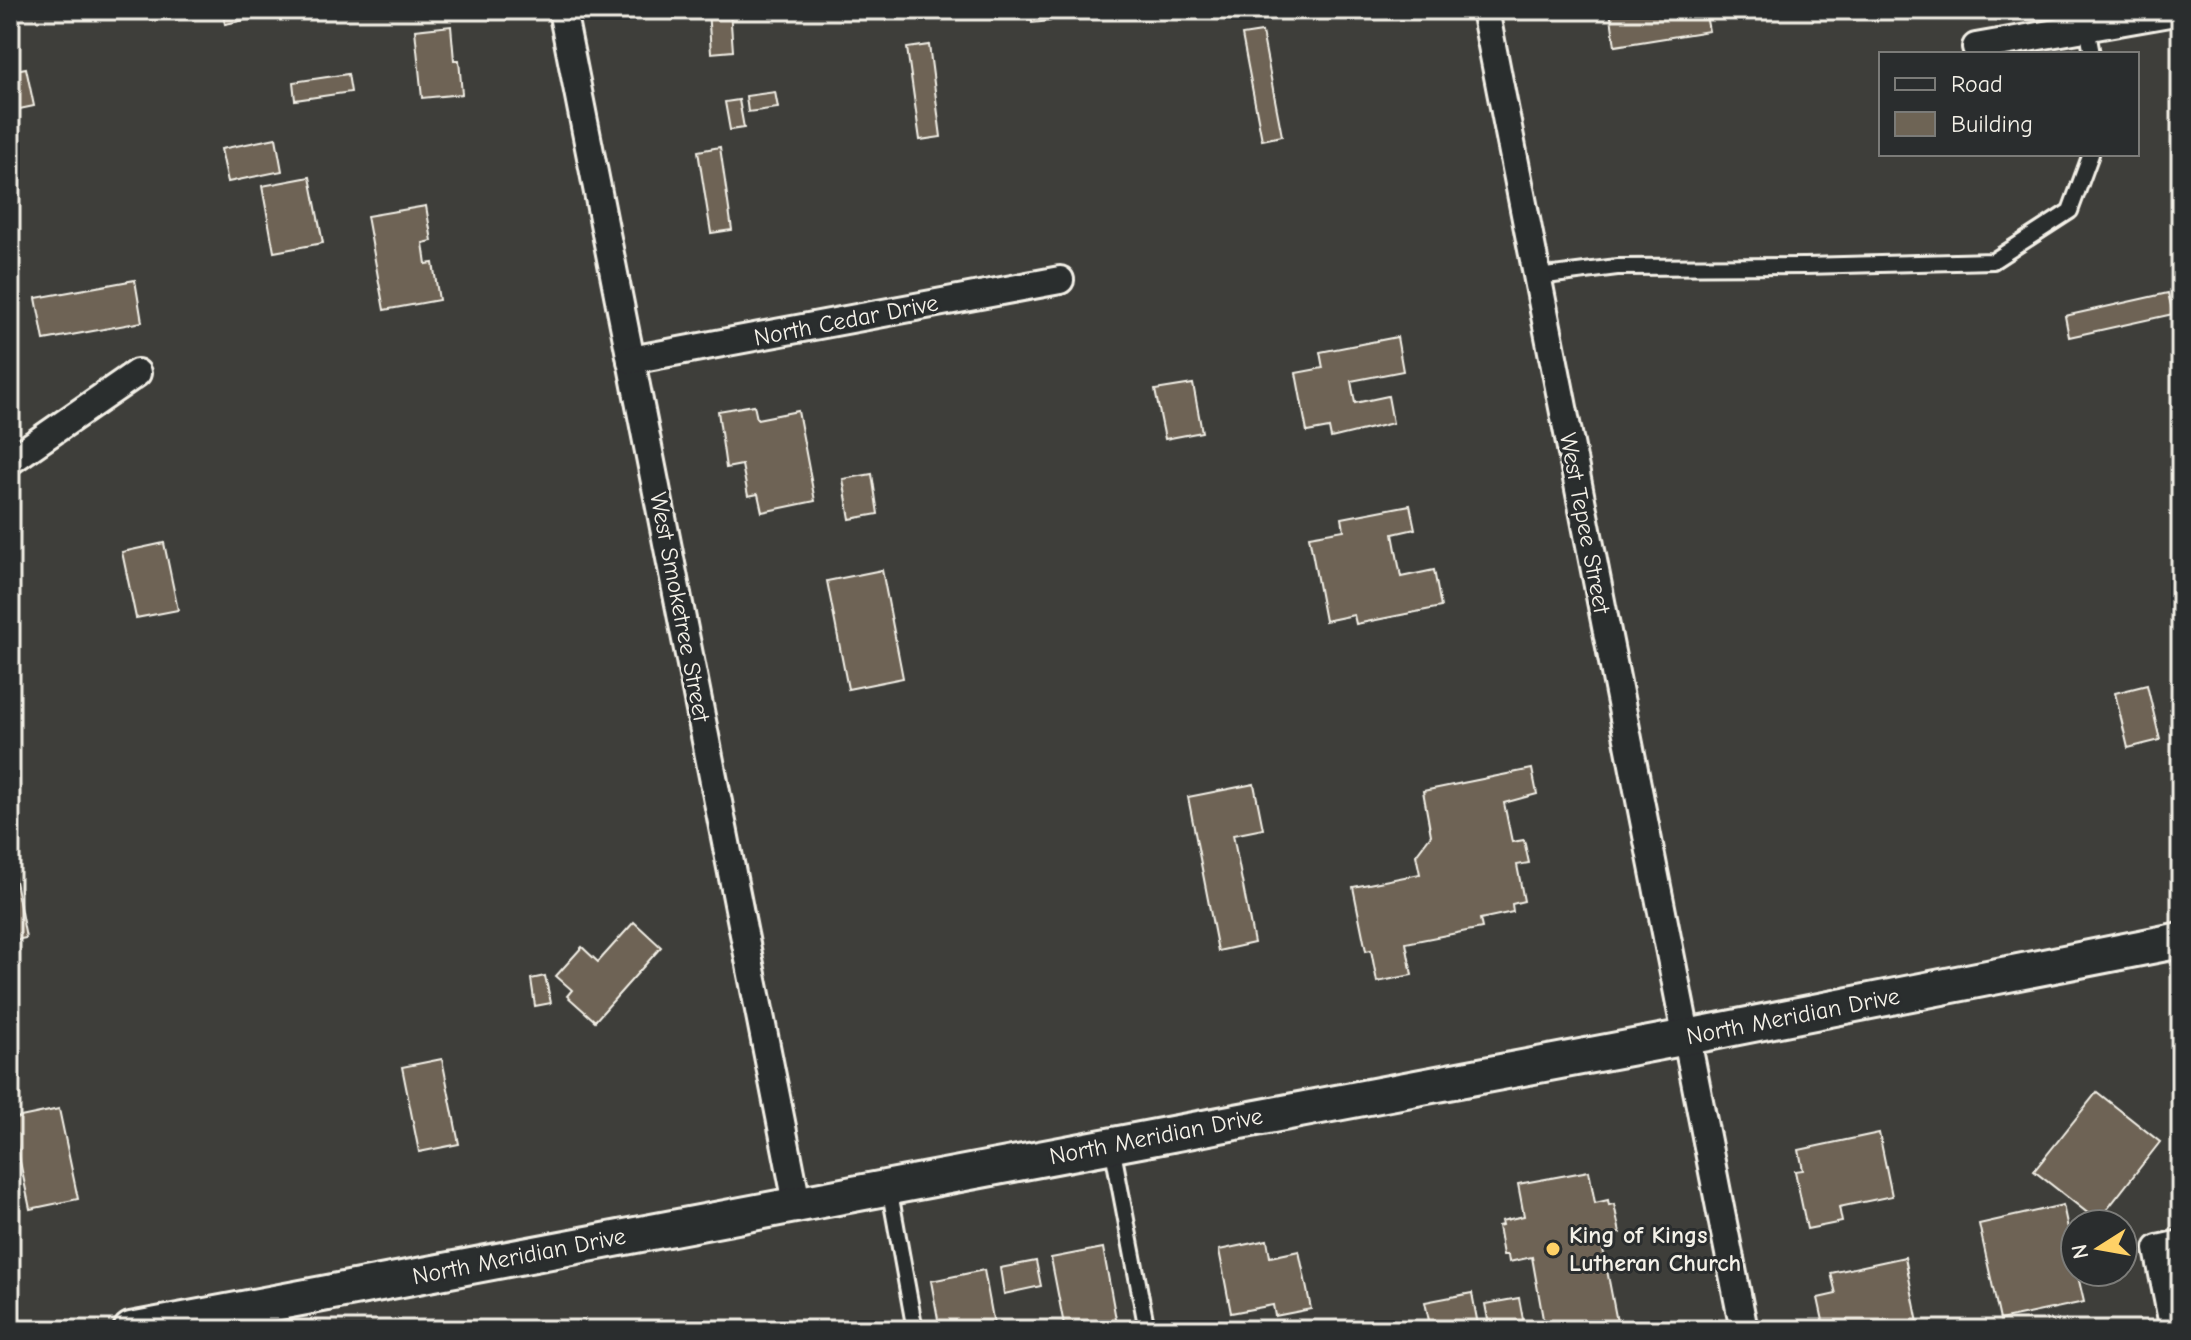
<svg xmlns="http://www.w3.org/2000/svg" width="2191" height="1340" font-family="'Comic Neue',sans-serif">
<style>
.building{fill:#6e6455;stroke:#f4f1e8;stroke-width:2}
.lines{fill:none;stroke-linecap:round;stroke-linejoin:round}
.service-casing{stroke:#f4f1e8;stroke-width:20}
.minor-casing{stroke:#f4f1e8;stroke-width:32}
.tertiary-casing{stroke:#f4f1e8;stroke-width:40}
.service{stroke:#2a2d2e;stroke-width:14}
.minor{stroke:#2a2d2e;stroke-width:26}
.tertiary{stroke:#2a2d2e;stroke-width:34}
.poi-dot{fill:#ffd166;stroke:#2a2d2e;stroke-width:3}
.labels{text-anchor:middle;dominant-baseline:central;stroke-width:6;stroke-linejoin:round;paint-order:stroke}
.street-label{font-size:24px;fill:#f4f1e8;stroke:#2a2d2e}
.poi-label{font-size:24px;font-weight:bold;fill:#f4f1e8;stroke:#2a2d2e;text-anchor:start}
</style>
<rect width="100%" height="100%" fill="#3e3e3a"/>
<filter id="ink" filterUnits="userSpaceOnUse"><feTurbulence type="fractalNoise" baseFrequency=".0125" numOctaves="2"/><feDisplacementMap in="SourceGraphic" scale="16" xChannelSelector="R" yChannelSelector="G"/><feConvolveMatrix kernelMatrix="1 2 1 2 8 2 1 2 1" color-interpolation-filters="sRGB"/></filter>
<g filter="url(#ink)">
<g class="building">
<path d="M 222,10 L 264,10 L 265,16 L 225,24 Z"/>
<path d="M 708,10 L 730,10 L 733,51 L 711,53 Z"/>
<path d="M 1048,10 L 1050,21 L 1032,23 L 1031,12 Z"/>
<path d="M 1610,10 L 1705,10 L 1709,31 L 1615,46 Z"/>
<path d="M 451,26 L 454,60 L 459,60 L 462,94 L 422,98 L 415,30 Z"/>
<path d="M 1262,32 L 1282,136 L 1262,140 L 1242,35 Z"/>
<path d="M 929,45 L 941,137 L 920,140 L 907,48 Z"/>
<path d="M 26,68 L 34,106 L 10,111 L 10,71 Z"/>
<path d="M 348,74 L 351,92 L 295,100 L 293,82 Z"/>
<path d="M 775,92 L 778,108 L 748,112 L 746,96 Z"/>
<path d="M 739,100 L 744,128 L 730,130 L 725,102 Z"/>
<path d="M 276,138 L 282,171 L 228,182 L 221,149 Z"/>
<path d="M 720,147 L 732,230 L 711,233 L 698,151 Z"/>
<path d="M 310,177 L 323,243 L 274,252 L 262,186 Z"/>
<path d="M 426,206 L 432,241 L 423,243 L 426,264 L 433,263 L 439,300 L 384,310 L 367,216 Z"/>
<path d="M 135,280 L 142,322 L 44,340 L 36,298 Z"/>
<path d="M 2168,293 L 2173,314 L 2069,337 L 2065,316 Z"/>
<path d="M 1397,337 L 1403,371 L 1351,381 L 1355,403 L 1388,396 L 1393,423 L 1331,438 L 1329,428 L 1307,432 L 1296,373 L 1323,368 L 1320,352 Z"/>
<path d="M 1193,384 L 1202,432 L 1165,439 L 1155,390 Z"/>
<path d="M 754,405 L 757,419 L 798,411 L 815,501 L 762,512 L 758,494 L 748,496 L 742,465 L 726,468 L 718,411 Z"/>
<path d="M 872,474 L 878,514 L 850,519 L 843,479 Z"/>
<path d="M 1410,505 L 1415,529 L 1393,534 L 1401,577 L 1434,570 L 1441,607 L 1356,624 L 1354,615 L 1325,621 L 1309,536 L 1344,530 L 1342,518 Z"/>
<path d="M 164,543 L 178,610 L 136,618 L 122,552 Z"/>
<path d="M 882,570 L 903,678 L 848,689 L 827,581 Z"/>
<path d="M 2147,685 L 2160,740 L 2128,748 L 2115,693 Z"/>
<path d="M 1532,769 L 1537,794 L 1504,803 L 1512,842 L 1524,840 L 1529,863 L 1517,865 L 1524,901 L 1512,904 L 1513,912 L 1480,919 L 1482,928 L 1406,943 L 1412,975 L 1377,982 L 1371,950 L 1366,951 L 1353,887 L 1420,874 L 1416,855 L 1431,835 L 1423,791 Z"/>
<path d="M 1254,784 L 1263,829 L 1233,835 L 1254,943 L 1218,951 L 1188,797 Z"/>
<path d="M 10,855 L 26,938 L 10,941 Z"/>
<path d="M 634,922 L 661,947 L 595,1021 L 567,996 L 572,990 L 556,976 L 582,947 L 598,962 Z"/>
<path d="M 545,976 L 551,1003 L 535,1006 L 531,979 Z"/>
<path d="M 442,1059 L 459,1144 L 419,1152 L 402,1067 Z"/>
<path d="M 2181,1078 L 2181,1122 L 2172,1080 Z"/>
<path d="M 2097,1092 L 2160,1142 L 2098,1221 L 2034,1171 Z"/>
<path d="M 59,1109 L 78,1199 L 30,1209 L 11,1119 Z"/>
<path d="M 1879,1133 L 1892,1196 L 1839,1207 L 1842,1222 L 1807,1229 L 1795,1171 L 1803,1170 L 1799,1150 Z"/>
<path d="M 1589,1171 L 1595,1203 L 1608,1200 L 1609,1205 L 1614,1204 L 1620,1233 L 1614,1234 L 1616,1241 L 1602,1244 L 1617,1322 L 1574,1330 L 1545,1330 L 1532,1257 L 1509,1262 L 1508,1255 L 1503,1255 L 1498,1226 L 1502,1225 L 1501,1221 L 1524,1216 L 1518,1184 Z"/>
<path d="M 2063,1205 L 2075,1261 L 2075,1272 L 2077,1272 L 2084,1302 L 2000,1320 L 1979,1224 Z"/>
<path d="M 1267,1240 L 1270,1257 L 1299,1251 L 1311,1309 L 1275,1316 L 1273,1305 L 1231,1313 L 1219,1250 Z"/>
<path d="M 1103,1248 L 1118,1330 L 1065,1330 L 1051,1258 Z"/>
<path d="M 1905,1257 L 1918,1323 L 1885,1330 L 1825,1330 L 1818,1298 L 1836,1294 L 1831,1273 Z"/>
<path d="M 1036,1261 L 1041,1286 L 1004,1294 L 1000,1268 Z"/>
<path d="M 984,1270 L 995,1330 L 940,1330 L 931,1281 Z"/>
<path d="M 1472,1293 L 1479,1330 L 1431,1330 L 1425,1302 Z"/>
<path d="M 1519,1298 L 1525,1330 L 1490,1330 L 1485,1304 Z"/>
</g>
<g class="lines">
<g class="service-casing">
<g id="service">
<path d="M 2087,27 L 2092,54"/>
<path d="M 1538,277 L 1617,267 L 1805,266 L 1993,261 L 2070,211 L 2091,154"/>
<path d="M 1112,1146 L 1147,1330"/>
<path d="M 889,1187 L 915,1330"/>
</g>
</g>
<g class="minor-casing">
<g id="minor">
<path d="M 562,10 L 797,1203"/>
<path d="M 1485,10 L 1744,1330"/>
<path d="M 1976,47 L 2181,11"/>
<path d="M 631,360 L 1060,280"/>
<path d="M 10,461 L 137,373"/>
<path d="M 2174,1330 L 2158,1249 L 2181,1244"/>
</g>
</g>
<g class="tertiary-casing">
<path id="tertiary" d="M 131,1330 L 1687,1037 L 2181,940"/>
</g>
<use href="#service" class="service"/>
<use href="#minor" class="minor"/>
<use href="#tertiary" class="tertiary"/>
</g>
</g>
<circle class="poi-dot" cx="1553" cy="1249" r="8"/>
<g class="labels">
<g class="street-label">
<text transform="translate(846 320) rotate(-11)">North Cedar Drive</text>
<text transform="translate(1585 523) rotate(79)">West Tepee Street</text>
<text transform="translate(680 607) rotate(79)">West Smoketree Street</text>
<text transform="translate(1793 1016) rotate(-11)">North Meridian Drive</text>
<text transform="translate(1156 1136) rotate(-11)">North Meridian Drive</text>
<text transform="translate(519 1256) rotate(-11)">North Meridian Drive</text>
</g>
<g class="poi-label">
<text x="1569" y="1235">King of Kings<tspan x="1569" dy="28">Lutheran Church</tspan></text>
</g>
</g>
<rect width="2191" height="1340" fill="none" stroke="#2a2d2e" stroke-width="40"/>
<rect x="20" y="20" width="2151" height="1300" fill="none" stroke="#f4f1e8" stroke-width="3" filter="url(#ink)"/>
<rect x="1879" y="52" width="260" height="104" fill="#2a2d2e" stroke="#7b7b78" stroke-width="2"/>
<rect x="1895" y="78" width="40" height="12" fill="#2a2d2e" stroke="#7b7b78" stroke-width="2"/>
<text x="1951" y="92" font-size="24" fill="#f4f1e8">Road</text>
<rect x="1895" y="112" width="40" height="24" fill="#6e6455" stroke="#7b7b78" stroke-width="2"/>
<text x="1951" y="132" font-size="24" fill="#f4f1e8">Building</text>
<g transform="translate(2099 1248) rotate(259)"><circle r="38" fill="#2a2d2e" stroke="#7b7b78" stroke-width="2"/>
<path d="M0-6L14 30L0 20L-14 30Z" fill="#ffd166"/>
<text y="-12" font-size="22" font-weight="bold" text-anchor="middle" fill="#f4f1e8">N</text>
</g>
</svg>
